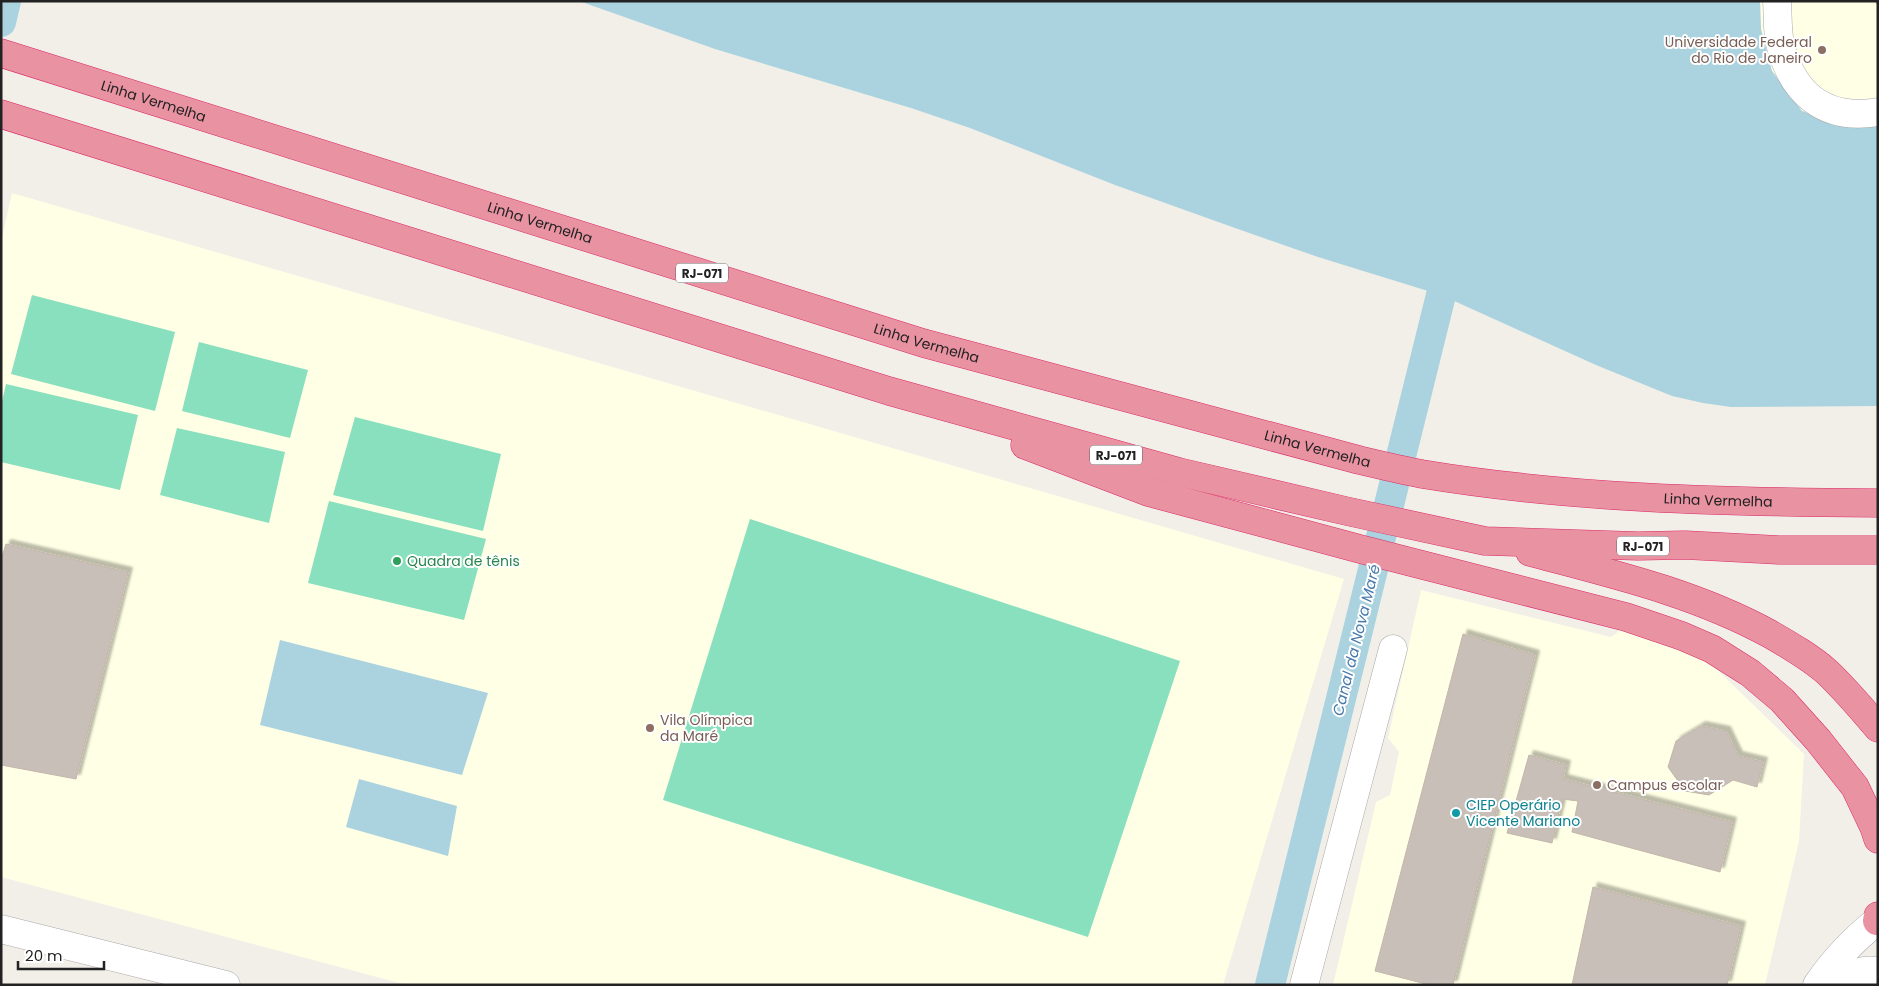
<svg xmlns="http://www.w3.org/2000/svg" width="1879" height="986" font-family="Poppins,sans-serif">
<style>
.education{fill:#ffffe5}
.pitch{fill:#88e0be}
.water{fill:#aad3df}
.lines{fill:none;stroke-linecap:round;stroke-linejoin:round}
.canal{stroke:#aad3df;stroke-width:30}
.building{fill:#c7bfb8;stroke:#c4b6ab;filter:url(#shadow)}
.minor-casing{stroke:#a9a9a9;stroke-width:29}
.highway-casing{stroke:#dc2a67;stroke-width:29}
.path{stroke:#fa8072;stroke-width:3;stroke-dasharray:2.5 2.5;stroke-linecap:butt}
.minor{stroke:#fff;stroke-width:28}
.highway{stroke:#e892a2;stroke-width:28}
.education-dot{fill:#8d6e63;stroke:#fff;stroke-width:2}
.leisure-dot{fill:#2e9e5b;stroke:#fff;stroke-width:2}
.culture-dot{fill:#0f9aa8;stroke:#fff;stroke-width:2}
.labels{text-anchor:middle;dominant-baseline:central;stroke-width:4;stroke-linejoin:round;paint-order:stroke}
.shield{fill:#fff;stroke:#646464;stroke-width:1}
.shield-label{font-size:12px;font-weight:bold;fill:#222}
.education-label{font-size:14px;fill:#785e54;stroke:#fff;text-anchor:start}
.street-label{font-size:14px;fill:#222;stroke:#fff}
.leisure-label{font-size:14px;fill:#27864d;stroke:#fff;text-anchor:start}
.culture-label{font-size:14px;fill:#0d838f;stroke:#fff;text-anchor:start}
.water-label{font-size:15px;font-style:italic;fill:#4a7aab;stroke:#fff}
</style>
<defs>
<filter id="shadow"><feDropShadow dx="4.5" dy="-4.5" stdDeviation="1" flood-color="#0004"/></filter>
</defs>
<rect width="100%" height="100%" fill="#f2efe9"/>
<g class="education">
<path d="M 1760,1 L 1878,1 L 1878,123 L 1850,128 L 1802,111 L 1772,71 L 1761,29 Z"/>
<path d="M 12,193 L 1344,579 L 1223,985 L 407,985 L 1,877 L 1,242 Z"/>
<path d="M 1421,590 L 1611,637 L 1622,629 L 1706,659 L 1804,754 L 1799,841 L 1765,985 L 1333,985 L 1376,802 L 1390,795 L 1399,752 L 1388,738 Z"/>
</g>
<g class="pitch">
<path d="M 32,295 L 175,332 L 155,411 L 11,374 Z"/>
<path d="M 199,342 L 308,370 L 290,438 L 182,411 Z"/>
<path d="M 6,384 L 138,415 L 120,490 L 1,462 L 1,406 Z"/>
<path d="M 355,417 L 501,454 L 483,531 L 333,495 Z"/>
<path d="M 177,428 L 285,452 L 269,523 L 160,495 Z"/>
<path d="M 329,501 L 486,539 L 464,620 L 308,583 Z"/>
<path d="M 750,519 L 1180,661 L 1088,937 L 663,800 Z"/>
</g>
<g class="water">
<path d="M 579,1 L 1760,1 L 1761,29 L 1772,71 L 1802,111 L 1850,128 L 1878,123 L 1878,406 L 1731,407 L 1703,403 L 1672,396 L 1596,365 L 1441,295 L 1318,257 L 1221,223 L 1115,185 L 970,128 L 911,108 L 715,49 Z"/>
<path d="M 280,640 L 488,693 L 462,775 L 260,725 Z"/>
<path d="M 359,779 L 457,806 L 448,856 L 346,827 Z"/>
</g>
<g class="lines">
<g class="canal">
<path d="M 1,22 L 6,1"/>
<path d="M 1270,985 L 1441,295"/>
</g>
</g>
<g class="building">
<path d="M 6,544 L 128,572 L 76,779 L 1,765 L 1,560 Z"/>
<path d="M 1463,634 L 1535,655 L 1453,985 L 1430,985 L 1375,971 Z"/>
<path d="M 1701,726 L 1726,731 L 1738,756 L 1763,762 L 1757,787 L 1733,780 L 1709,795 L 1685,791 L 1668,767 L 1676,741 Z"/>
<path d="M 1529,755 L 1566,765 L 1563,779 L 1732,822 L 1720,872 L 1572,832 L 1578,801 L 1562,799 L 1552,843 L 1507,833 Z"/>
<path d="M 1593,887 L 1741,926 L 1727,985 L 1572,985 Z"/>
</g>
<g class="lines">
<g class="minor-casing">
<g id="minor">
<path d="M 1777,1 C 1778,15 1777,30 1780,43 C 1792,94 1825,121 1878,112"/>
<path d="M 1,929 L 226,985"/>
<path d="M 1304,985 L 1393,649"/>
<path d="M 1817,985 C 1834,960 1854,939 1878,920"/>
<path d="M 1831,985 C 1845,977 1860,968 1878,971"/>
</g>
</g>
<g class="highway-casing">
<g id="highway">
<path id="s1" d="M 1,53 L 923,343 L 1359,460 C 1380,465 1401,470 1422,474 C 1573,499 1725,502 1878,503"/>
<path d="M 1,114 L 889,391 L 1179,472 L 1346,511 L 1485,541 L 1638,546 L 1685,545 L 1779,550 L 1878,550"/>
<path d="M 1025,445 L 1148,492 L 1360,549 L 1626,617 L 1682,636 L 1712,649 L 1750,673 L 1782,700 L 1818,740 L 1855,787 L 1874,827 L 1878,839"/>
<path d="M 1530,552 C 1613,574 1695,593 1770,634 C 1789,645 1810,657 1827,672 C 1845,689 1862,709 1878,728"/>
<path d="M 1877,921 L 1878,916"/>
</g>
</g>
<path class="path" d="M 1877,1 L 1878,6"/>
<use href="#minor" class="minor"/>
<use href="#highway" class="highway"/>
</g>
<g class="education-dot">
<circle cx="1822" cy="50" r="5"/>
<circle cx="650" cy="728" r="5"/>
<circle cx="1597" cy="785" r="5"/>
</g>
<circle class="leisure-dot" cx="397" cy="561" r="5"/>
<circle class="culture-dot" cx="1456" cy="813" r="5"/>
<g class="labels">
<g class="shield">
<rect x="676" y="263.5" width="52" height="19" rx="4"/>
<rect x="1090" y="445.5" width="52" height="19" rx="4"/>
<rect x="1617" y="536.5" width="52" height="19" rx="4"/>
</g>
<g class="shield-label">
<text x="702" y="273">RJ-071</text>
<text x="1116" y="455">RJ-071</text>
<text x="1643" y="546">RJ-071</text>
</g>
<g class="education-label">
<text x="1812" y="42" text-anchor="end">Universidade Federal<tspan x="1812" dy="16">do Rio de Janeiro</tspan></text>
<text x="660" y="720">Vila Olímpica<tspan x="660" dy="16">da Maré</tspan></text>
<text x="1607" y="785">Campus escolar</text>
</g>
<g class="street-label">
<text stroke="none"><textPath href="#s1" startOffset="160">Linha Vermelha</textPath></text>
<text stroke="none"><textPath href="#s1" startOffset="565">Linha Vermelha</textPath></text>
<text stroke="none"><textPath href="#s1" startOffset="970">Linha Vermelha</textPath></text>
<text stroke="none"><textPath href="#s1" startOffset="1375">Linha Vermelha</textPath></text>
<text stroke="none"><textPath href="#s1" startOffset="1780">Linha Vermelha</textPath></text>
</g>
<g class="leisure-label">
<text x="407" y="561">Quadra de tênis</text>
</g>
<g class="culture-label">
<text x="1466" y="805">CIEP Operário<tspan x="1466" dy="16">Vicente Mariano</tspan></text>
</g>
<g class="water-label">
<text transform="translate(1356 640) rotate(-76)">Canal da Nova Maré</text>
</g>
</g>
<rect width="1879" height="986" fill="none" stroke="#222222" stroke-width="5"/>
<path d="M18 961v8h86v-8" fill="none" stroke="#222222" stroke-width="2.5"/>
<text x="25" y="961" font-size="15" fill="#222222" stroke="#ffffff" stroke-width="4" paint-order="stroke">20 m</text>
</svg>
